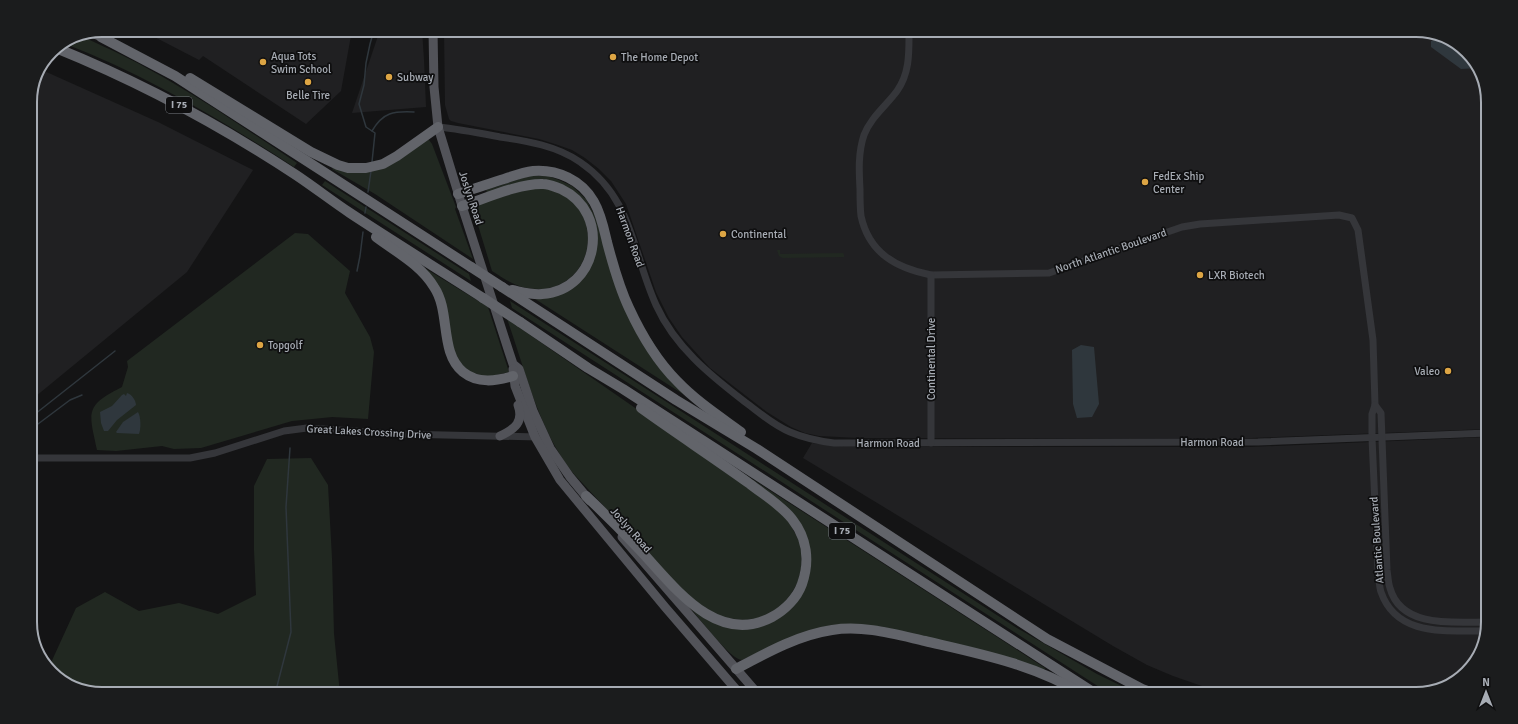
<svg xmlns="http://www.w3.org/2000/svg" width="1518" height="724" font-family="Signika,sans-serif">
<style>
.built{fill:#202022}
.green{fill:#212821}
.water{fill:#2f373d}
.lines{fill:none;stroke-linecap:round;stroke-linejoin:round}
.stream{stroke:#2f373d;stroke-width:1.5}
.minor{stroke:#35363a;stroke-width:7}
.major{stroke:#525359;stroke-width:9}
.highway{stroke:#62646a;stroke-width:10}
.highway-bridge{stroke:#62646a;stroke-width:10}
.poi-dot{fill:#dda544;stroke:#0f0f10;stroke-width:1.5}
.labels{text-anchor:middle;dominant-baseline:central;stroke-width:3.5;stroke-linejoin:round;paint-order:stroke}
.shield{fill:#0f0f10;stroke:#797d83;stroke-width:1}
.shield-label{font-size:10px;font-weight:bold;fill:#a7acb4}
.poi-label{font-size:11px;fill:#a7acb4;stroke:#0f0f10;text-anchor:start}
.street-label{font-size:11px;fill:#a7acb4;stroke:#0f0f10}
.rim{fill:none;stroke:#a7acb4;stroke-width:2}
</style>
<rect width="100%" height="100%" fill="#141415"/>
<g class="built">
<path d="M 141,30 L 352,30 L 341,91 L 306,124 L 203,56 L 199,60 Z"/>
<path d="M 380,30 L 422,30 L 424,60 L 426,107 L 352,113 Z"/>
<path d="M 444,30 L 1416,30 L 1444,36 L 1476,62 L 1488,98 L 1488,429 L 1223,439 L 859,438 L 819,436 L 805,433 L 791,427 L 767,412 L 710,368 L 682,337 L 669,318 L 656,292 L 626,204 L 611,181 L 599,169 L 585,158 L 572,150 L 558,145 L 539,139 L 458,123 L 451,121 L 449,119 L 445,105 Z"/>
<path d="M 42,70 L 158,122 L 253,170 L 187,272 L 30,401 L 30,98 Z"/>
<path d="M 1488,437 L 1488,622 L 1482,650 L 1456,682 L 1416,694 L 1225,694 L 1173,676 L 1147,665 L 1113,646 L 803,458 L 812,443 L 838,446 L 975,447 L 1250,447 Z"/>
</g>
<g class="green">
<path d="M 75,35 L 78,35 C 111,49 143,65 173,83 C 216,108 256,136 297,163 L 294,167 C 220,119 146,75 63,43 Z"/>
<path d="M 426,140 L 429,140 L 432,144 L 456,207 L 455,209 L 473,259 L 375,194 L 332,169 L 334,166 L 354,171 Z"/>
<path d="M 529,176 L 548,176 L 559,180 L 572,186 L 586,199 L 596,218 L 616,285 L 689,398 L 532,297 L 570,286 L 596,237 L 563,186 L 487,193 L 486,190 Z"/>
<path d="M 325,181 L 469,274 L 471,281 L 322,185 Z"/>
<path d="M 531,188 C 538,188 546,188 552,190 C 613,211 591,300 527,288 C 514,286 503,278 492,271 L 474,212 L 478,204 Z"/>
<path d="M 295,233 L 308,234 L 350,271 L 345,293 L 370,337 L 374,352 L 368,419 L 332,417 L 292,421 L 201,448 L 174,449 L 162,446 L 116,451 L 97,450 C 89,412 84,406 122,387 L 128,367 L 127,361 Z"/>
<path d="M 777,250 L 780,250 L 780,254 L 843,253 L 844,255 L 844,257 L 783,258 L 779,256 Z"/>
<path d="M 423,267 L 488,307 L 509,372 L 488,377 L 469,372 L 458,361 Z"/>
<path d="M 510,301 L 1017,628 L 1097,674 L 1138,694 L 1110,694 L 512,308 Z"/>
<path d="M 507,319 L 739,480 L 786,516 L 800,543 L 802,563 L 798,582 L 791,594 L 783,604 L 769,614 L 756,619 L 742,620 L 721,617 L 690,598 L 573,473 C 538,429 526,372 507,319 Z"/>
<path d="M 311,458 L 328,485 L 332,558 L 334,634 L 340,694 L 102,694 L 74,688 L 49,667 L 76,608 L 105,592 L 139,611 L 179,603 L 218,614 L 256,595 L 254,550 L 254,486 L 267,459 Z"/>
<path d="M 738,470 L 1045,668 L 1044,670 L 884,627 L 851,624 L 831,625 L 787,640 L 742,660 C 731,660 700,619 691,609 L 693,608 L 744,627 L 796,600 L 807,540 Z"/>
</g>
<g class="water">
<path d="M 1438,39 L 1447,39 L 1476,62 L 1478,68 L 1461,69 L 1431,47 L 1431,41 Z"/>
<path d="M 1081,345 L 1094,347 L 1099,404 L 1092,417 L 1077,418 L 1073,404 L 1072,350 Z"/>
<path d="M 127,393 C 132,394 136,401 136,405 L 117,420 L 108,431 L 104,431 L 101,423 L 100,412 L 112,406 L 122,395 L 124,394 L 126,396 Z"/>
<path d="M 138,412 C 141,417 141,429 139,434 L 117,433 L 116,432 L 123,422 Z"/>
</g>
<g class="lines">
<g class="stream">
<path d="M 372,131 C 383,112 394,111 414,112"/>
<path d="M 372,162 L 375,133 L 366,127 L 359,104 L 364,85 L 366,63 L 370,44 L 374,30"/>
<path d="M 368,192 L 371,171"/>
<path d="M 365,213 L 366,207"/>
<path d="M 357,271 L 360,256 L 363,232"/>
<path d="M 30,418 L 115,351"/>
<path d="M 30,430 L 70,400 L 82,395"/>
<path d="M 275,694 L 291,632 L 286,507 L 290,448"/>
</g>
<g class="minor">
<path d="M 909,30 C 909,52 910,73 897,91 C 886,106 871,117 864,135 C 858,153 859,171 860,189 C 860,198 860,208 861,216 C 869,253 896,268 931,275 L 1049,273 L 1182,227 L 1200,224 L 1339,215 L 1352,218 L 1358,230 L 1373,340 L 1375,405 L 1372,414 L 1372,438 L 1378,571 C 1379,577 1379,586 1381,592 C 1397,638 1448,630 1486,631"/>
<path d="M 438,127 C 459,129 479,133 500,137 C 528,141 557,146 580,162 C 633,198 632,252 656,305 C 675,347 710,375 745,402 C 760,413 773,425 790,432 C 804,438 818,441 834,443 L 1258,442 L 1488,433"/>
<path d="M 931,275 L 931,443"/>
<path d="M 1375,405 L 1381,413 L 1387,570 C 1388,576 1388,583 1390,588 C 1401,629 1456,622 1488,622"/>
<path d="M 30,458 L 190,458 L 215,453 L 284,431 L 307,428 L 401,434 L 538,437"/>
</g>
<g class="major">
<path d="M 433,30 L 434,87 L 438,127 L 462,206 L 509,352 L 513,364 L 519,369 L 533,411 L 550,448 L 570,477 L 590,501"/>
<path d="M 513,369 L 515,386 L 535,437 L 560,480 L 665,607 L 740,694"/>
<path d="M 500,436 C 515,429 524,422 518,405"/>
<path d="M 622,537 L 758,694"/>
</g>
<g class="highway">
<path d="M 90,32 L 107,38"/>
<path d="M 101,37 L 175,76 L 471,267"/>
<path d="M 56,48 C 140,82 220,125 296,175 C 314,187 332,201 350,213 C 394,242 438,269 483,298"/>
<path d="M 190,78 L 311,152 L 338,165 L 348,168 L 366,168 L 383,164 L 397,156 L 438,127"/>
<path d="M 458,194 C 473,189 488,184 504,179 C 513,176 523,172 533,171 C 557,169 582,180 594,202 C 601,214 604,229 607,242 C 613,265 619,287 629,308 C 641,334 657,361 677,381 C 696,401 719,416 741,432"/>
<path d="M 462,206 C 484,199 520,183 543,184 C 550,184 555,187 561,189 C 612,213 599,290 542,294 C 532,295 522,292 512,290"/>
<path d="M 376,237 C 396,252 421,265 434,287 C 451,312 439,352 463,372 C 478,384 496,381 513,376"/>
<path d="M 502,287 L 676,400 L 757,449 L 1047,639 L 1142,689 L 1156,694"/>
<path d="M 520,322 L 588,368 L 623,389 L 1096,694"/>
<path d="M 586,496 C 604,513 622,531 639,549 C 673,585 716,647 772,617 C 785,610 797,598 802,584 C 810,561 807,538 792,519 C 781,505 764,495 750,484 C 714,458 677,434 641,408"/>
<path d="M 736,669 C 766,653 798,635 832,630 C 863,625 894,634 925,641 C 981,654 1033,664 1083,694"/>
</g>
<g class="highway-bridge">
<path d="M 471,267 L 502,287"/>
<path d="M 483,298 L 520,322"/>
</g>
</g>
<g class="poi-dot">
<circle cx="613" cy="57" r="4"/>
<circle cx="263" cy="62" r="4"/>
<circle cx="389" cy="77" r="4"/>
<circle cx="308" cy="82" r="4"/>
<circle cx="1145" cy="182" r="4"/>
<circle cx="723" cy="234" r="4"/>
<circle cx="1200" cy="275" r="4"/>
<circle cx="260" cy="345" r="4"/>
<circle cx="1448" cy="371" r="4"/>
</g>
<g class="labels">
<g class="shield">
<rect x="166" y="97" width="26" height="16" rx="3"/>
<rect x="829" y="523" width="26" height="16" rx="3"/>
</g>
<g class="shield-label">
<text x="179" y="105">I 75</text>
<text x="842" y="531">I 75</text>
</g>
<g class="poi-label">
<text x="271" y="56">Aqua Tots<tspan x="271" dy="13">Swim School</tspan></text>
<text x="621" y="57">The Home Depot</text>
<text x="397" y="77">Subway</text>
<text x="308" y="95" text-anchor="middle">Belle Tire</text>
<text x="1153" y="176">FedEx Ship<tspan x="1153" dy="13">Center</tspan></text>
<text x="731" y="234">Continental</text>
<text x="1208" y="275">LXR Biotech</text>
<text x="268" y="345">Topgolf</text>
<text x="1440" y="371" text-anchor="end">Valeo</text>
</g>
<g class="street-label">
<text transform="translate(471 198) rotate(72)">Joslyn Road</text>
<text transform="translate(630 237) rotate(70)">Harmon Road</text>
<text transform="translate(1111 251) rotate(-19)">North Atlantic Boulevard</text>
<text transform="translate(931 359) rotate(-90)">Continental Drive</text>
<text transform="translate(369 432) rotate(3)">Great Lakes Crossing Drive</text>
<text x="1212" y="442">Harmon Road</text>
<text x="888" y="443">Harmon Road</text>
<text transform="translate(631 530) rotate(49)">Joslyn Road</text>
<text transform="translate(1377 540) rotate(-94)">Atlantic Boulevard</text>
</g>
</g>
<path d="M0 0H1518V724H0ZM102 37H1416A65 65 0 0 1 1481 102V622A65 65 0 0 1 1416 687H102A65 65 0 0 1 37 622V102A65 65 0 0 1 102 37Z" fill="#1b1c1d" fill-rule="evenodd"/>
<path class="rim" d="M102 37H1416A65 65 0 0 1 1481 102V622A65 65 0 0 1 1416 687H102A65 65 0 0 1 37 622V102A65 65 0 0 1 102 37Z"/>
<g transform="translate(1486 692)" stroke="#0f0f10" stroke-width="3" paint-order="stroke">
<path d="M0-3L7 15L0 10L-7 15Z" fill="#a7acb4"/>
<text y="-6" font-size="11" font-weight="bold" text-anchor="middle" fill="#a7acb4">N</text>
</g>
</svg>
